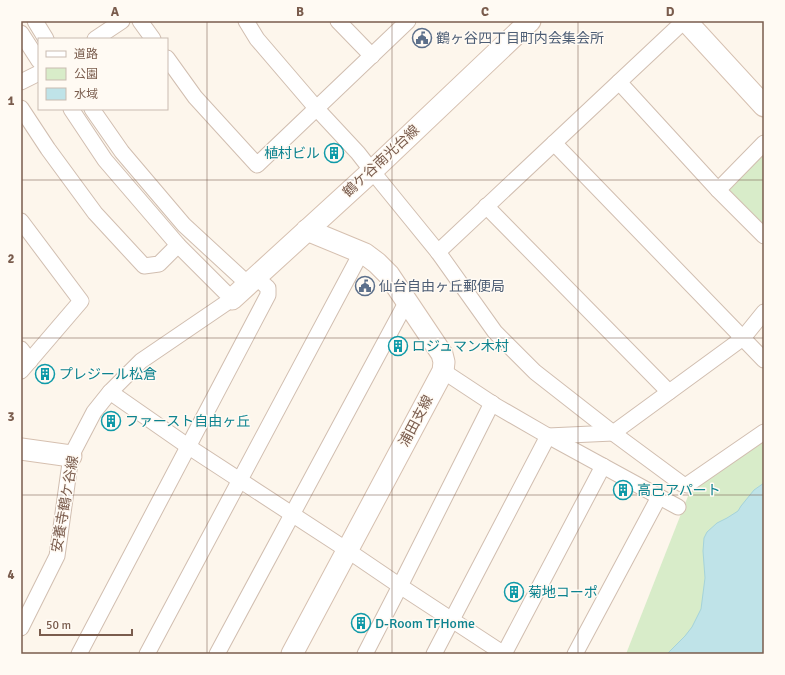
<svg xmlns="http://www.w3.org/2000/svg" width="785" height="675" font-family="Signika,'Noto Sans JP',sans-serif">
<style>
.green{fill:#d8ecc9}
.water{fill:#bfe3e8;stroke:#a5d3da}
.lines{fill:none;stroke-linecap:round;stroke-linejoin:round}
.street-casing{stroke:#d1beb0;stroke-width:17}
.secondary-casing{stroke:#d6c0b0;stroke-width:23}
.street{stroke:#fff;stroke-width:15}
.secondary{stroke:#fff;stroke-width:21}
.grid{fill:none;stroke:#7a5c4d;stroke-width:1;stroke-opacity:0.55}
.labels{text-anchor:middle;dominant-baseline:central;stroke-width:3;stroke-linejoin:round;paint-order:stroke}
.service-label{font-size:14px;fill:#4e5e75;stroke:#fffaf3;text-anchor:start}
.culture-label{font-size:14px;fill:#0d838f;stroke:#fffaf3;text-anchor:start}
.street-label{font-size:14px;fill:#7a5c4d;stroke:#fffaf3}
.neatline{fill:none;stroke:#7a5c4d;stroke-width:1.5}
.grid-label{font-size:13px;text-anchor:middle;font-weight:bold;fill:#7a5c4d}
</style>
<rect width="100%" height="100%" fill="#fdf6ec"/>
<g class="green">
<path d="M 764,148 L 764,228 L 730,193 L 729,184 Z"/>
<path d="M 764,442 L 764,654 L 626,654 L 690,491 Z"/>
</g>
<path class="water" d="M 764,483 L 764,654 L 667,654 L 685,636 L 692,627 L 701,609 L 705,578 L 703,551 L 704,538 L 707,532 L 717,523 L 727,518 L 738,511 L 741,506 L 754,490 Z"/>
<g class="lines">
<g class="street-casing">
<g id="street">
<path d="M 35,21 L 46,39"/>
<path d="M 140,21 L 153,39"/>
<path d="M 246,21 L 257,39 L 317,109 L 358,153 L 372,171 L 438,252 L 495,332 L 535,372 L 613,433 L 682,484 L 687,485 L 764,432"/>
<path d="M 338,21 L 372,56"/>
<path d="M 21,33 L 39,61"/>
<path d="M 95,39 L 122,21"/>
<path d="M 167,58 L 195,97 L 257,165 L 408,21"/>
<path d="M 21,82 L 39,73"/>
<path d="M 619,82 L 718,190 L 764,236"/>
<path d="M 21,108 L 48,149 L 95,213 L 144,266 L 159,264 L 178,245"/>
<path d="M 92,109 L 122,152 L 184,225 L 248,284"/>
<path d="M 554,143 L 764,360"/>
<path d="M 718,190 L 764,143"/>
<path d="M 486,206 L 669,392"/>
<path d="M 21,221 L 81,301 L 21,371"/>
<path d="M 438,252 L 684,21"/>
<path d="M 21,349 L 30,361"/>
<path d="M 443,371 L 496,406 L 548,436 L 678,507"/>
<path d="M 110,392 L 189,447 L 347,550 L 400,586 L 504,654"/>
<path d="M 21,628 L 57,556 L 71,456 L 94,412 L 110,392 L 141,361 L 232,299 L 178,245 L 105,160 L 71,109"/>
<path d="M 79,654 L 268,295 L 268,288 L 256,277"/>
<path d="M 147,654 L 361,253"/>
<path d="M 217,654 L 407,301"/>
<path d="M 365,654 L 400,586 L 492,403"/>
<path d="M 434,654 L 548,436 L 613,433 L 743,338 L 764,312"/>
<path d="M 504,654 L 603,466"/>
<path d="M 575,654 L 659,497"/>
</g>
</g>
<g class="secondary-casing">
<g id="secondary">
<path d="M 686,21 L 764,106"/>
<path d="M 232,299 L 372,171 L 530,21"/>
<path d="M 21,449 L 71,456"/>
<path d="M 292,654 L 443,371 L 444,362 L 442,354 L 389,275 L 377,263 L 365,254 L 307,230"/>
</g>
</g>
<use href="#street" class="street"/>
<use href="#secondary" class="secondary"/>
</g>
<path class="grid" d="M 207,21 L 207,654M 392,21 L 392,654M 578,21 L 578,654M 21,180 L 764,180M 21,338 L 764,338M 21,495 L 764,495"/>
<defs>
<g id="civic-ring" transform="scale(1)"><circle r="9.5" fill="#fffaf3" stroke="#5c6f8a" stroke-width="1.5"/><path d="M-.6-6.5H3V-4.5H.6V-3L4-1V1h2V6H-6V1h2V-1L-.6-3ZM-1.2 2.5V6h2.4V2.5Z" fill="#5c6f8a"/></g>
<g id="building-ring" transform="scale(1)"><circle r="9.5" fill="#fffaf3" stroke="#0f9aa8" stroke-width="1.5"/><path d="M-4-6H4V6H1V3H-1V6H-4ZM-2.5-4.3h1.7v1.8h-1.7ZM.8-4.3h1.7v1.8H.8ZM-2.5-1h1.7V.8h-1.7ZM.8-1h1.7V.8H.8Z" fill="#0f9aa8"/></g>
</defs>
<g fill-rule="evenodd">
<use href="#civic-ring" x="422" y="38"/>
<use href="#building-ring" x="334" y="153"/>
<use href="#civic-ring" x="365" y="286"/>
<use href="#building-ring" x="398" y="346"/>
<use href="#building-ring" x="45" y="374"/>
<use href="#building-ring" x="111" y="421"/>
<use href="#building-ring" x="623" y="490"/>
<use href="#building-ring" x="514" y="592"/>
<use href="#building-ring" x="361" y="623"/>
</g>
<g class="labels">
<g class="service-label">
<text x="436" y="38">鶴ヶ谷四丁目町内会集会所</text>
<text x="379" y="286">仙台自由ヶ丘郵便局</text>
</g>
<g class="culture-label">
<text x="320" y="153" text-anchor="end">植村ビル</text>
<text x="412" y="346">ロジュマン木村</text>
<text x="59" y="374">プレジール松倉</text>
<text x="125" y="421">ファースト自由ヶ丘</text>
<text x="637" y="490">高己アパート</text>
<text x="528" y="592">菊地コーポ</text>
<text x="375" y="623">D-Room TFHome</text>
</g>
<g class="street-label">
<text transform="translate(381 161) rotate(-43)">鶴ケ谷南光台線</text>
<text transform="translate(416 421) rotate(-62)">浦田支線</text>
<text transform="translate(65 504) rotate(-80)">安養寺鶴ケ谷線</text>
</g>
</g>
<rect width="785" height="675" fill="none" stroke="#fffaf3" stroke-width="44"/>
<rect x="38" y="38" width="130" height="72" fill="#fffaf3" stroke="#cabbb1"/>
<rect x="46" y="51" width="20" height="6" fill="#ffffff" stroke="#cabbb1"/>
<text x="74" y="58" font-size="12" fill="#7a5c4d">道路</text>
<rect x="46" y="68" width="20" height="12" fill="#d8ecc9" stroke="#cabbb1"/>
<text x="74" y="78" font-size="12" fill="#7a5c4d">公園</text>
<rect x="46" y="88" width="20" height="12" fill="#bfe3e8" stroke="#cabbb1"/>
<text x="74" y="98" font-size="12" fill="#7a5c4d">水域</text>
<path d="M40 629v6h92v-6" fill="none" stroke="#7a5c4d" stroke-width="2"/>
<text x="46" y="629" font-size="12" fill="#7a5c4d" stroke="#fffaf3" stroke-width="3" paint-order="stroke">50 m</text>
<rect x="22" y="22" width="741" height="631" class="neatline"/>
<g class="grid-label">
<text x="115" y="16">A</text>
<text x="300" y="16">B</text>
<text x="485" y="16">C</text>
<text x="670" y="16">D</text>
<text x="11" y="105">1</text>
<text x="11" y="263">2</text>
<text x="11" y="421">3</text>
<text x="11" y="579">4</text>
</g>
</svg>
